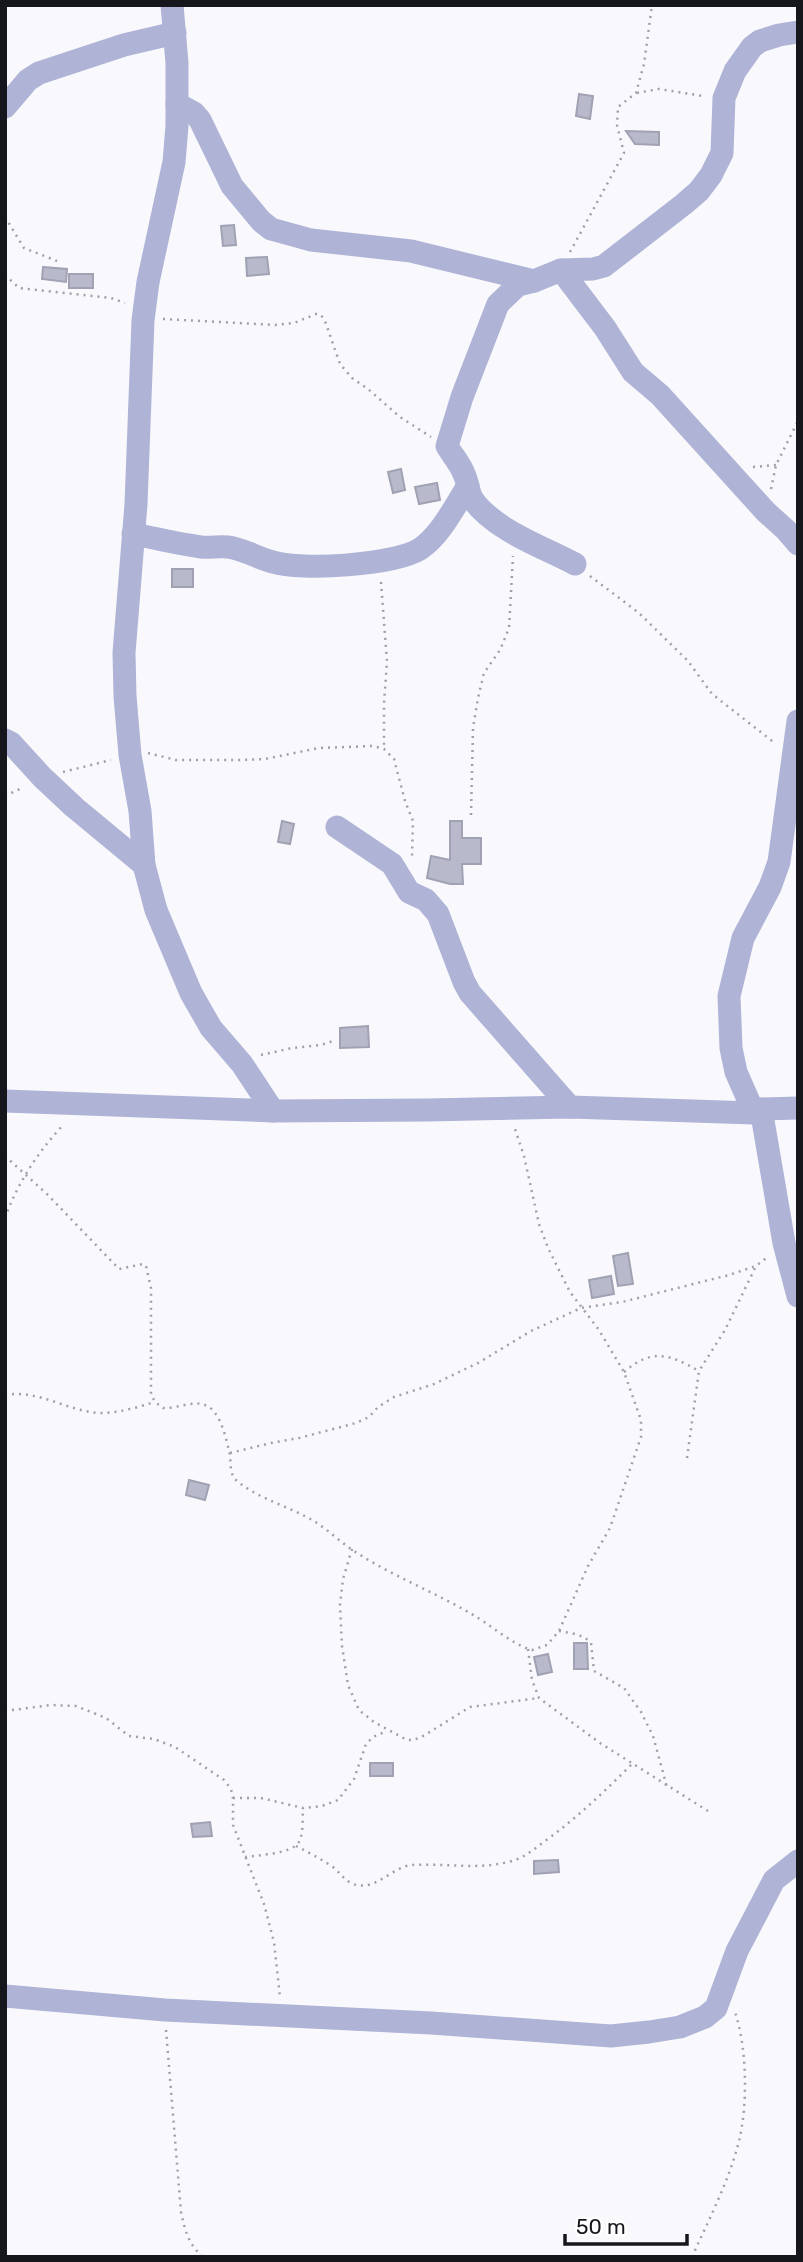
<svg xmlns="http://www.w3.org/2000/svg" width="803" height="2262" font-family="Rubik,sans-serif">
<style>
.building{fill:#b8bacb;stroke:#a0a2b3;stroke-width:2}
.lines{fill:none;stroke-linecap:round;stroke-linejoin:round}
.path{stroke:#9fa0a5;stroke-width:2.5;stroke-dasharray:2 5;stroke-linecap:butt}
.minor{stroke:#afb3d6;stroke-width:23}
</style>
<rect width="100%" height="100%" fill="#f9f9fd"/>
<g class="building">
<path d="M 579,94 L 593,96 L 590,119 L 576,116 Z"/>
<path d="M 626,131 L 659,132 L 659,145 L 635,144 Z"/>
<path d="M 234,225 L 236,245 L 223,246 L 221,226 Z"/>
<path d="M 267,257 L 269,274 L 247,276 L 246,258 Z"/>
<path d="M 43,267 L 67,269 L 66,282 L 42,279 Z"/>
<rect x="69" y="274" width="24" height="14"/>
<path d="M 401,469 L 405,490 L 393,493 L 388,472 Z"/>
<path d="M 437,483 L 440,500 L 419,504 L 415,487 Z"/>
<rect x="172" y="569" width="21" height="18"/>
<path d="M 282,821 L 294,824 L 290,844 L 278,842 Z"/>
<path d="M 450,821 L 462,821 L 462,838 L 481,838 L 481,864 L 462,864 L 463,884 L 450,884 L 427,878 L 431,856 L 450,860 Z"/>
<path d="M 368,1026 L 369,1047 L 340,1048 L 340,1028 Z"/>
<path d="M 628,1253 L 633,1284 L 618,1286 L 613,1256 Z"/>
<path d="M 611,1276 L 614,1294 L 592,1298 L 589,1280 Z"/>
<path d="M 189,1480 L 209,1485 L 205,1500 L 186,1495 Z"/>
<path d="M 574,1643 L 587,1643 L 588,1669 L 574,1669 Z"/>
<path d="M 548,1654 L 552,1672 L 538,1675 L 534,1657 Z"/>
<rect x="370" y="1763" width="23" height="13"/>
<path d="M 210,1822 L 212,1836 L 193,1837 L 191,1824 Z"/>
<path d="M 558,1860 L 559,1872 L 534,1874 L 534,1861 Z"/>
</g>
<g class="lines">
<g class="path">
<path d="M 637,93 L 659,89 L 703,96"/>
<path d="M 5,217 L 24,248 L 57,261"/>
<path d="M 570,252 L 624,153 L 617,125 L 618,107 L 636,93 L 644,64 L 652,5"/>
<path d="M 5,275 L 19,288 L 111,298 L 125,303"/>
<path d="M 163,319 L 275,325 L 294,323 L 316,314 L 321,315 L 325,321 L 340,364 L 352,378 L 368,389 L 400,417 L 431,437"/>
<path d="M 753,467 L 776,465"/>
<path d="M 771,489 L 776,465 L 798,421"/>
<path d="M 590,576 L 639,613 L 688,661 L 712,694 L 776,744"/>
<path d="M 381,582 L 387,662 L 384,703 L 384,749"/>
<path d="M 148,753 L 176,760 L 240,760 L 265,759 L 319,748 L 373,746 L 384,749 L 394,759 L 405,801 L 413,821 L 412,856"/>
<path d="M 63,772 L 111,760"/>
<path d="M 5,796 L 24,787"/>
<path d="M 471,815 L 473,728 L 478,698 L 484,673 L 500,650 L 509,628 L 513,556"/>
<path d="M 261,1055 L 292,1048 L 321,1045 L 336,1040"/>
<path d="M 5,1156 L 48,1195 L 119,1269 L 143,1264 L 146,1266 L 151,1288 L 151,1394 L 155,1402 L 163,1408 C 176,1409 193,1400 205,1405 C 220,1410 226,1438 229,1451 C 232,1461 228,1473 237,1481 C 259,1499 288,1506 312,1520 C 326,1528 338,1540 351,1549 C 388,1574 430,1590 468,1612 C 489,1623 509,1643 532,1650 L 547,1645 L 559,1631 L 588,1566 L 610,1528 L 641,1437 L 641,1420 L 624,1372 L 599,1330 L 570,1292 L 548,1248 L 539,1224 L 524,1156 L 515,1129"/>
<path d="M 5,1218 C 18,1182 38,1152 64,1124"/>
<path d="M 624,1372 C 652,1348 669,1354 699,1371"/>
<path d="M 5,1395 C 39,1389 68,1412 101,1413 C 119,1413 138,1407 155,1402"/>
<path d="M 230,1453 L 271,1443 L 299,1438 L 356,1423 L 369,1417 L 378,1407 L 394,1397 L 434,1384 L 478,1363 L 531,1331 L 581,1308 L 622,1302 L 729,1275 L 756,1266 L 769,1256"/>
<path d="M 687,1458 L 699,1371 L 725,1330 L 756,1266"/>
<path d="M 352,1549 L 343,1579 L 340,1605 L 342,1646 L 348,1685 L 359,1710 L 374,1722 L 407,1740 L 414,1740 L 425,1735 L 470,1707 L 539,1698"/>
<path d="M 559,1631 C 570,1633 583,1634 591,1643 L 594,1671 L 624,1688 L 641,1712 L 653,1736 L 667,1787"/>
<path d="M 528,1649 L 532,1680 L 539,1698 L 600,1743 L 708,1811"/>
<path d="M 5,1711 L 51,1705 L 76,1706 L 106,1718 L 129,1736 L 154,1739 L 175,1747 L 224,1780 L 231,1789 L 233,1798 L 233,1825 L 264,1904 L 274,1942 L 280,1997"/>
<path d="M 233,1798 L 261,1798 L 303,1808 L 322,1806 L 338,1800 L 354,1779 L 366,1744 L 373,1737 L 387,1731"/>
<path d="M 296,1846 C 308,1852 321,1859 333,1867 C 340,1873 344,1880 353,1884 C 376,1892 391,1867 412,1865 C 444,1863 477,1870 508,1862 C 523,1859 533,1850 545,1841 C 577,1818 605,1791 633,1763"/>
<path d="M 245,1857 C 258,1855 292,1854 299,1842 C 304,1832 302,1819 303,1808"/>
<path d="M 166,2030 L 181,2212 C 185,2230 188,2244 203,2257"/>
<path d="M 692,2257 C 709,2219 729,2181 739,2141 C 748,2104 747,2048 735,2012"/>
</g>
<g class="minor">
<path d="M 172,5 L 177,63 L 177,126 L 174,162 L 148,282 L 143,320 L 136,504 L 124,653 L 125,696 L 130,755 L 140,811 L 144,865 L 156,910 L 191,993 L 211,1028 L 242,1064 L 273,1111"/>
<path d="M 177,104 L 194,113 L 200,120 L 232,186 L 261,221 L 271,229 L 311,240 L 411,251 L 534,281 L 561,270 L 593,269 L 604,266 L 684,204 L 699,191 L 711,175 L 722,153 L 724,98 L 735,71 L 752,47 L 760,41 L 779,35 L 798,32"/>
<path d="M 5,107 L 28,80 L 39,73 L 124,45 L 175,33"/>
<path d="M 561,270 L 605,328 L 633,372 L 660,395 L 766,512 L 786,530 L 798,544"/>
<path d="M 534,281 L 518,285 L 498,304 L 462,397 L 447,446 C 452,455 460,463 464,474 C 468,482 468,492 473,500 C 496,531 541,546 575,564"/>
<path d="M 133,534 C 155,538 178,544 201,547 C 210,548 219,546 228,547 C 244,549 257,558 273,562 C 302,571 394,565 420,549 C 441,535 454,507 468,486"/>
<path d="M 5,740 L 11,743 L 42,777 L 74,807 L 144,865"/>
<path d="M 337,827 L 392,864 L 409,892 L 426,900 L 438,914 L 464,982 L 470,993 L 570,1107"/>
<path d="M 5,1101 L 273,1111 L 428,1110 L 570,1107 L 754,1113 L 761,1109 L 798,1108"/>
<path d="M 761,1109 L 784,1243 L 798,1296"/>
<path d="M 754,1113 L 736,1072 L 731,1048 L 729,996 L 743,938 L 770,887 L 779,862 L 798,721"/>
<path d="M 5,1996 L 165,2010 L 431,2023 L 611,2036 L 649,2032 L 680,2027 L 705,2017 L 716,2008 L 737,1951 L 774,1880 L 798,1861"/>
</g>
</g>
<rect width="803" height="2262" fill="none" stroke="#16171d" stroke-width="14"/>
<path d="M565 2234v10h122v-10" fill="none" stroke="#16171d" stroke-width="3.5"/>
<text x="576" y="2234" font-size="21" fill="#16171d" stroke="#ffffff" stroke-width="5" paint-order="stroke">50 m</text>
</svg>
